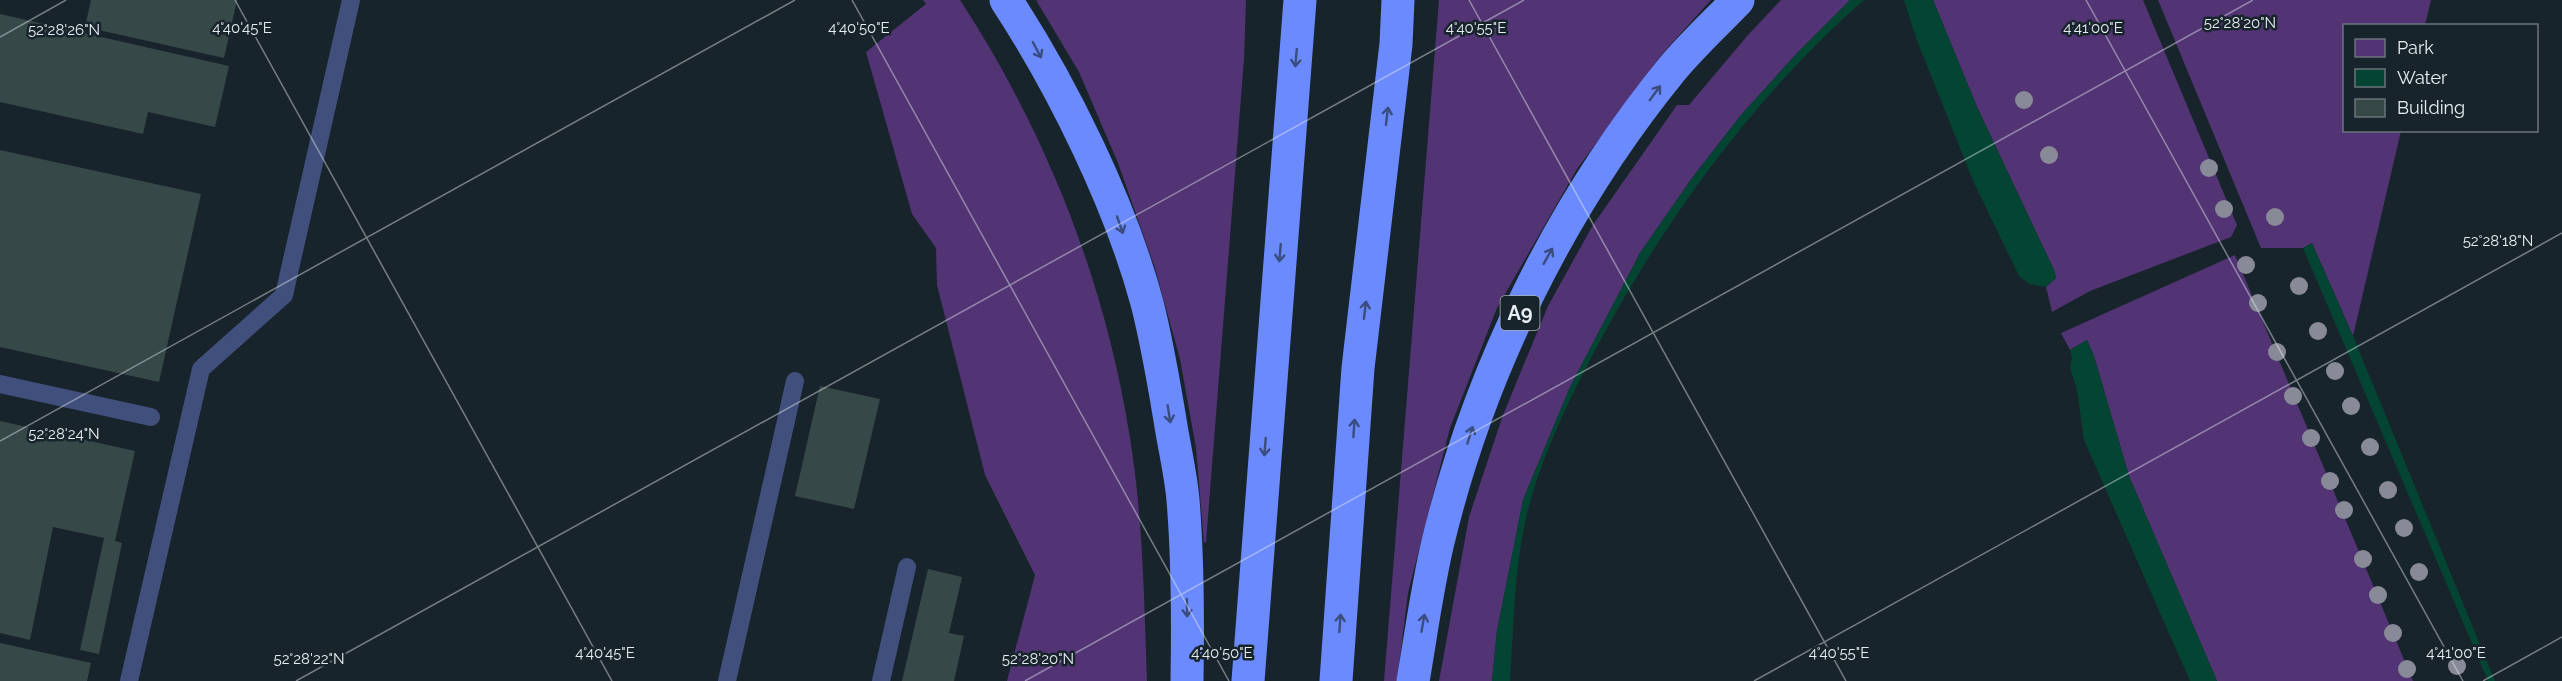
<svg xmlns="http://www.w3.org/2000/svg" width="2562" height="681" font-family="Raleway,sans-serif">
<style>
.green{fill:#523374}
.water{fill:#044432}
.building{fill:#374849}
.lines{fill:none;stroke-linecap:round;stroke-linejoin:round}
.lane{stroke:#414f7d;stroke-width:18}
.highway{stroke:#6b8afd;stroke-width:33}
.tree{fill:#898a98}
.oneway{stroke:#394d7f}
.ticks{fill:none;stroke:#e6edf2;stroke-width:1.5;stroke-opacity:0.45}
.labels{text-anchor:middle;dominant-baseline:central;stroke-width:5;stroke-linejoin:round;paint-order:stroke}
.shield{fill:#18242b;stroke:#a8b1b6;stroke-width:1.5}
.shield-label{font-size:20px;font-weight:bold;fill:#e6edf2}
.ticks-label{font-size:15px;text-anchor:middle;fill:#e6edf2;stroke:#18242b;stroke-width:5;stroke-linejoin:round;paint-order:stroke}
</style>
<rect width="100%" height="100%" fill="#18242b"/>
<g class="green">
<path d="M 923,0 L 960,0 C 1045,130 1104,278 1129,432 C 1143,514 1144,598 1147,681 L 1007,681 L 1035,575 L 985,475 L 937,285 L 936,248 L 912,214 L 866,52 L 926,4 Z"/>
<path d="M 1036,0 L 1246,0 L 1244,59 L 1206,542 L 1204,543 L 1196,448 L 1180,359 L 1155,268 L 1118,163 L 1079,72 Z"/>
<path d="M 1439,0 L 1711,0 L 1663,53 L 1577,169 L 1497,308 L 1450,428 L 1408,593 L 1397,681 L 1384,681 Z"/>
<path d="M 1781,0 L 1850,0 L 1798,52 L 1741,115 L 1692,178 L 1640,253 L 1570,387 L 1523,500 L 1497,631 L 1492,681 L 1439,681 L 1469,517 L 1503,415 L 1548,306 L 1593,225 L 1677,105 L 1689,105 L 1748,35 Z"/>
<path d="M 1933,0 L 2143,0 L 2237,225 L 2231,237 L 2090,291 L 2052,312 L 2046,287 L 2056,278 L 2054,270 L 1977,107 Z"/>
<path d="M 2158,0 L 2431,0 L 2425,25 L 2344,26 L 2344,130 L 2401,131 L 2353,336 L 2312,243 L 2303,248 L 2261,248 Z"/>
<path d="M 2235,255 L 2413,681 L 2217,681 L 2129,476 L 2094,356 L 2087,340 L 2070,350 L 2061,333 Z"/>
</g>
<g class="water">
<path d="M 1850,0 L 1864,0 C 1756,95 1670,212 1601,339 C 1572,394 1544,449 1528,510 C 1514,565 1514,624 1510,681 L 1492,681 L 1497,631 L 1523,500 L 1570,387 L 1640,253 L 1692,178 L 1741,115 L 1798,52 Z"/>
<path d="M 1904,0 L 1933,0 L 1977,107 L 2054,270 L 2056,278 L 2046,287 L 2029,284 L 2019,276 L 1974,183 L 1916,38 Z"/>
<path d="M 2312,243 L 2353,336 L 2495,681 L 2488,681 L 2303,248 Z"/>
<path d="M 2087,340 L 2094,356 L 2129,476 L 2217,681 L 2190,681 L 2084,440 L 2077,390 L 2070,368 L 2072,358 L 2070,350 Z"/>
</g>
<g class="building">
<path d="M 91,0 L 237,0 L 224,58 L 85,27 Z"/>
<path d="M 0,14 L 229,66 L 215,127 L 148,112 L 143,134 L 0,102 Z"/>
<path d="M 0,150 L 201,194 L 159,382 L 0,347 Z"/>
<path d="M 820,386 L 880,399 L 854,509 L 795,496 Z"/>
<path d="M 0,421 L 135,451 L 115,541 L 122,543 L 99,654 L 80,650 L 104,538 L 53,527 L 30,640 L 0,633 Z"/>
<path d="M 928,569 L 962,577 L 949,633 L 964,636 L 954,681 L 902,681 Z"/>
<path d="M 0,643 L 91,663 L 87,681 L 0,681 Z"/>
</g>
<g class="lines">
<g class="lane">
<path d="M 0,384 L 151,417"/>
<path d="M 129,681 L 201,369 L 284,295 L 351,0"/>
<path d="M 727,681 L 795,381"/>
<path d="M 881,681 L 907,567"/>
</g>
<g class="highway">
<path d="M 1006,0 C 1063,87 1120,203 1147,303 C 1158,346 1165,389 1172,432 C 1176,455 1181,477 1183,500 C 1188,560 1188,621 1187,681"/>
<path d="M 1248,681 L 1300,0"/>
<path d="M 1336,681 L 1358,368 L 1396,44 L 1398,0"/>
<path d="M 1413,681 C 1421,635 1427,588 1438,542 C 1479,372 1561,205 1672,69 C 1692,45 1716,23 1738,0"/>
</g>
</g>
<g class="tree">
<circle cx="2024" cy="100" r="9"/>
<circle cx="2049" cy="155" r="9"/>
<circle cx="2209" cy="168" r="9"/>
<circle cx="2224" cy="209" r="9"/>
<circle cx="2275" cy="217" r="9"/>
<circle cx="2246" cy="265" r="9"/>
<circle cx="2299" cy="286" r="9"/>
<circle cx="2258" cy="303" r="9"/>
<circle cx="2318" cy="331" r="9"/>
<circle cx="2277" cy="352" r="9"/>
<circle cx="2335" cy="371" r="9"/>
<circle cx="2293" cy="396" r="9"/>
<circle cx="2351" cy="406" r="9"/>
<circle cx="2311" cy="438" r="9"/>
<circle cx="2370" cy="447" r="9"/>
<circle cx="2330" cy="481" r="9"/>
<circle cx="2388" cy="490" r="9"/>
<circle cx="2344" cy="510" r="9"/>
<circle cx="2404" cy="528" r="9"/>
<circle cx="2363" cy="559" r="9"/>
<circle cx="2419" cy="572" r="9"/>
<circle cx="2378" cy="595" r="9"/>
<circle cx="2393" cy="633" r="9"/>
<circle cx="2457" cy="666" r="9"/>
<circle cx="2407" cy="669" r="9"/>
</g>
<defs><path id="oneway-shaft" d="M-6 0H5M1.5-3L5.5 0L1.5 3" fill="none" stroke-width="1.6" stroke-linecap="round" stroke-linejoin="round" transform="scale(1.5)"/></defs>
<g class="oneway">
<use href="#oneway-shaft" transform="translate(1037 50) rotate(62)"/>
<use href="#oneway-shaft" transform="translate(1296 58) rotate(95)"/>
<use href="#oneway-shaft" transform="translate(1655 93) rotate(-54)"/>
<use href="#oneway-shaft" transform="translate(1387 116) rotate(-83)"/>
<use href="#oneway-shaft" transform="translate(1120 225) rotate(71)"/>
<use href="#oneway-shaft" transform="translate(1280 253) rotate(95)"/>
<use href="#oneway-shaft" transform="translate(1548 256) rotate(-61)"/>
<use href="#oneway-shaft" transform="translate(1365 310) rotate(-83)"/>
<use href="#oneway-shaft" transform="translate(1169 414) rotate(81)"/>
<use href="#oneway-shaft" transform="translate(1354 428) rotate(-86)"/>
<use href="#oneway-shaft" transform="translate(1470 435) rotate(-73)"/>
<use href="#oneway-shaft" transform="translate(1265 447) rotate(95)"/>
<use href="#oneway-shaft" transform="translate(1187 608) rotate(89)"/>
<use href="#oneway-shaft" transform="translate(1340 623) rotate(-86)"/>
<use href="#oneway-shaft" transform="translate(1423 623) rotate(-80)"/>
</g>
<path class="ticks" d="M 235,0 L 612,681M 852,0 L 1229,681M 1469,0 L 1846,681M 2086,0 L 2463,681M 0,37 L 66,0M 0,441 L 795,0M 296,681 L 1524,0M 1025,681 L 2253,0M 1754,681 L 2562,233M 2483,681 L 2562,637"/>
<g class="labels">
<rect class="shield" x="1500.5" y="296" width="39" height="34" rx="4.5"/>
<g class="shield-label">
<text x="1520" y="313">A9</text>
</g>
</g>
<g class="ticks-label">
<text x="2240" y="28">52°28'20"N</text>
<text x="242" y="33">4°40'45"E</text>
<text x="859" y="33">4°40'50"E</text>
<text x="1476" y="33">4°40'55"E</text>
<text x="2093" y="33">4°41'00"E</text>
<text x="64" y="35">52°28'26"N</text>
<text x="2498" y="246">52°28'18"N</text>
<text x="64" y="439">52°28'24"N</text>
<text x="605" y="658">4°40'45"E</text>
<text x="1222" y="658">4°40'50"E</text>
<text x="1839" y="658">4°40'55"E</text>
<text x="2456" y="658">4°41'00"E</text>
<text x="309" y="664">52°28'22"N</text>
<text x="1038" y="664">52°28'20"N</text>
</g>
<rect x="2343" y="24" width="195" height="108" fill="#18242b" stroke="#6a747b" stroke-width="1.5"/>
<rect x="2355" y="39" width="30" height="18" fill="#523374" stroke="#6a747b" stroke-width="1.5"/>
<text x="2397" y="54" font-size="18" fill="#e6edf2">Park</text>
<rect x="2355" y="69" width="30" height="18" fill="#044432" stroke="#6a747b" stroke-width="1.5"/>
<text x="2397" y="84" font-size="18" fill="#e6edf2">Water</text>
<rect x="2355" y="99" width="30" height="18" fill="#374849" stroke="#6a747b" stroke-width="1.5"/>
<text x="2397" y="114" font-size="18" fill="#e6edf2">Building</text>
</svg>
